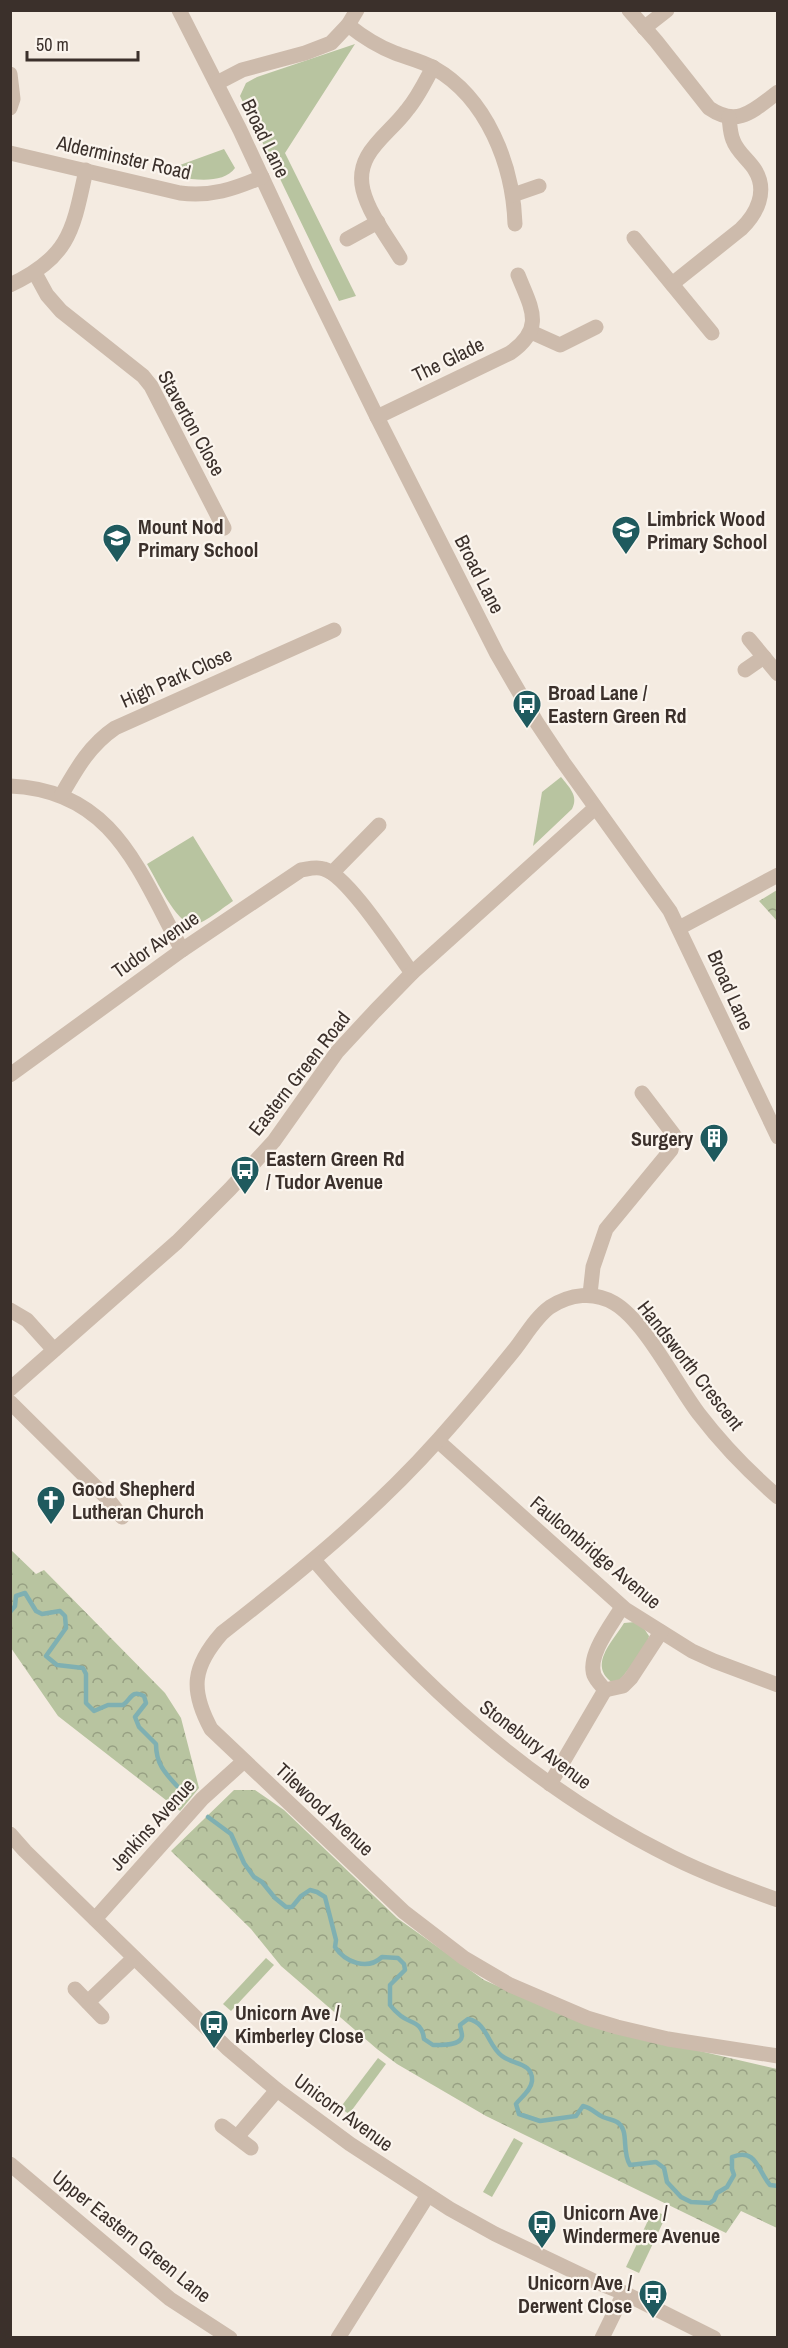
<svg xmlns="http://www.w3.org/2000/svg" width="788" height="2348" font-family="'Archivo Narrow',sans-serif">
<style>
.green{fill:#b8c4a0}
.forest{fill:url(#forest-crowns)}
.lines{fill:none;stroke-linecap:round;stroke-linejoin:round}
.stream{stroke:#7fb0b2;stroke-width:4.5}
.minor{stroke:#cdbbac;stroke-width:15}
.labels{text-anchor:middle;dominant-baseline:central;stroke-width:4.5;stroke-linejoin:round;paint-order:stroke}
.street-label{font-size:20px;fill:#3b302b;stroke:#fbf5ee}
.poi-label{font-size:20px;font-weight:bold;fill:#3b302b;stroke:#fbf5ee;text-anchor:start}
</style>
<defs>
<pattern id="forest-crowns" width="20" height="18" patternUnits="userSpaceOnUse" patternTransform="scale(1.5)"><rect width="20" height="18" fill="#b8c4a0"/><path d="M2 6a3 3 0 1 1 6 0M12 15a3 3 0 1 1 6 0" fill="none" stroke="#97a083"/></pattern>
</defs>
<rect width="100%" height="100%" fill="#f4ebe1"/>
<g class="green">
<path d="M 355,44 L 285,153 L 356,296 L 339,301 L 240,96 L 246,83 L 257,77 Z"/>
<path d="M 224,149 L 235,168 C 221,188 178,177 158,173 Z"/>
<path d="M 561,777 C 569,787 579,796 572,809 L 533,846 L 542,792 Z"/>
<path d="M 193,836 L 233,901 C 224,907 206,922 196,924 C 178,929 156,878 147,864 Z"/>
<path d="M 635,1622 L 643,1627 L 649,1636 L 647,1646 L 616,1685 C 586,1667 611,1644 624,1623 Z"/>
<path d="M 266,1958 L 274,1965 L 231,2011 L 223,2004 Z"/>
<path d="M 378,2058 L 386,2064 L 349,2114 L 340,2108 Z"/>
<path d="M 514,2138 L 523,2143 L 492,2197 L 483,2192 Z"/>
<path d="M 653,2210 L 666,2216 L 639,2273 L 626,2267 Z"/>
</g>
<g class="forest">
<path d="M 777,890 L 777,921 L 759,901 Z"/>
<path d="M 10,1549 L 36,1574 L 44,1570 L 165,1693 L 181,1718 L 199,1788 L 180,1811 L 58,1716 L 11,1648 Z"/>
<path d="M 234,1790 L 255,1790 L 284,1810 L 397,1918 L 484,1980 L 584,2024 L 777,2069 L 777,2228 L 741,2211 L 726,2233 L 486,2116 L 397,2064 L 377,2049 L 281,1966 L 251,1929 L 171,1851 Z"/>
</g>
<g class="lines">
<g class="stream">
<path d="M 10,1612 L 15,1606 L 16,1596 L 25,1593 L 36,1611 L 42,1614 L 60,1611 L 65,1616 L 66,1628 L 46,1656 L 57,1665 L 83,1668 L 86,1674 L 86,1703 L 94,1711 L 108,1705 L 123,1705 C 131,1700 131,1689 144,1696 L 146,1703 L 135,1717 L 139,1727 L 156,1744 C 156,1763 164,1772 177,1786"/>
<path d="M 208,1817 L 231,1834 L 244,1863 L 254,1877 L 262,1882 L 275,1898 L 286,1907 L 292,1907 L 301,1896 L 310,1890 L 317,1892 L 325,1897 L 336,1940 L 335,1947 C 345,1962 367,1971 382,1957 L 398,1958 L 404,1964 L 405,1970 L 390,1985 L 390,2005 C 393,2009 397,2013 401,2016 C 411,2024 422,2021 424,2039 L 433,2045 C 441,2045 461,2046 462,2036 C 462,2032 460,2028 460,2025 L 468,2019 C 487,2022 488,2046 502,2056 C 513,2065 533,2062 532,2081 C 531,2091 521,2097 516,2104 L 519,2114 L 540,2121 L 576,2116 L 583,2106 C 592,2108 596,2114 603,2117 C 608,2119 613,2120 617,2122 C 630,2130 621,2151 630,2165 L 656,2162 L 664,2168 L 667,2182 L 681,2197 L 691,2202 L 710,2203 L 714,2200 L 717,2193 L 727,2187 L 734,2175 L 732,2169 L 732,2157 C 756,2147 758,2171 770,2185 L 778,2186"/>
</g>
<g class="minor">
<path d="M 179,10 L 240,130 L 306,272 L 377,417 L 497,654 L 537,723 L 563,762 L 670,911 L 778,1137"/>
<path d="M 629,10 L 656,41 L 709,108 C 738,128 754,110 778,92"/>
<path d="M 348,25 C 363,37 377,46 395,53 C 408,58 422,61 434,68 C 487,98 513,165 515,224"/>
<path d="M 644,28 L 667,10"/>
<path d="M 10,74 L 13,99 L 10,108"/>
<path d="M 217,83 L 242,70 L 305,53 L 331,43 L 348,25 L 357,10"/>
<path d="M 10,153 L 180,193 C 211,197 234,189 262,177"/>
<path d="M 513,195 L 539,186"/>
<path d="M 634,238 L 712,333"/>
<path d="M 347,239 L 378,222"/>
<path d="M 400,258 C 388,238 369,214 363,190 C 354,153 388,136 407,110 C 418,97 425,82 433,67"/>
<path d="M 35,273 L 47,295 L 61,311 L 143,376 L 151,386 L 224,528"/>
<path d="M 672,284 L 741,229 C 757,214 768,191 755,170 C 749,160 737,152 733,140 C 730,133 730,125 729,117"/>
<path d="M 10,285 C 70,257 73,230 86,170"/>
<path d="M 531,332 L 560,345 L 596,327"/>
<path d="M 377,417 L 510,353 C 546,328 531,308 518,275"/>
<path d="M 749,639 L 778,674"/>
<path d="M 745,670 L 764,657"/>
<path d="M 10,786 C 114,790 139,872 182,950"/>
<path d="M 62,794 C 77,768 90,745 115,728 L 334,630"/>
<path d="M 332,873 L 379,825"/>
<path d="M 679,928 L 778,875"/>
<path d="M 10,1075 L 182,950 L 301,870 C 308,869 316,866 324,869 C 348,876 395,950 412,973"/>
<path d="M 590,1294 L 593,1267 L 606,1229 L 671,1150 L 674,1135 L 642,1093"/>
<path d="M 10,1310 L 27,1320 L 54,1350"/>
<path d="M 10,1389 L 177,1242 L 230,1189 L 274,1141 L 337,1052 L 375,1011 L 412,973 L 595,808"/>
<path d="M 10,1402 L 108,1499 L 122,1517"/>
<path d="M 438,1441 L 625,1609 L 692,1651 L 714,1661 L 778,1685"/>
<path d="M 778,1497 C 749,1472 722,1444 699,1414 C 676,1384 645,1321 614,1303 C 594,1291 570,1294 550,1307 C 536,1317 526,1335 515,1349 C 490,1380 465,1410 439,1439 C 374,1512 299,1573 222,1633 C 192,1667 190,1690 211,1729 L 404,1912 L 464,1958 L 510,1985 L 587,2018 L 617,2027 L 668,2039 L 778,2056"/>
<path d="M 314,1560 C 418,1682 527,1785 672,1857 C 706,1874 742,1887 778,1900"/>
<path d="M 605,1690 C 601,1685 596,1680 594,1675 C 587,1655 612,1624 622,1607"/>
<path d="M 605,1690 L 623,1686 L 631,1678 L 661,1632"/>
<path d="M 550,1784 L 605,1690"/>
<path d="M 10,1834 L 25,1851 L 227,2048 L 277,2090 L 350,2144 L 450,2209 L 495,2234 L 594,2281 L 624,2293 L 714,2338"/>
<path d="M 95,1919 L 202,1799 L 244,1761"/>
<path d="M 75,1989 L 102,2017"/>
<path d="M 88,2002 L 134,1958"/>
<path d="M 222,2126 L 251,2148"/>
<path d="M 237,2137 L 277,2090"/>
<path d="M 10,2164 L 170,2299 L 230,2338"/>
<path d="M 338,2338 L 428,2195"/>
<path d="M 602,2338 L 624,2293"/>
</g>
</g>
<defs>
<g id="school-pin" transform="scale(1.5)"><path d="M0 17L-7.5 6A9.5 9.5 0 1 1 7.5 6Z" fill="#1f5a5e" stroke="#fbf5ee"/><path d="M0-5L7-2L0 1L-7-2ZM-4 1L0 2.5L4 1V4Q0 6-4 4Z" fill="#fff"/></g>
<g id="bus-pin" transform="scale(1.5)"><path d="M0 17L-7.5 6A9.5 9.5 0 1 1 7.5 6Z" fill="#1f5a5e" stroke="#fbf5ee"/><path d="M-5-6H5V4H4V6H2V4H-2V6H-4V4H-5ZM-3.5-4V0h7V-4ZM-3.5 1.2v1.5H-2V1.2ZM2 1.2v1.5H3.5V1.2Z" fill="#fff"/></g>
<g id="building-pin" transform="scale(1.5)"><path d="M0 17L-7.5 6A9.5 9.5 0 1 1 7.5 6Z" fill="#1f5a5e" stroke="#fbf5ee"/><path d="M-4-6H4V6H1V3H-1V6H-4ZM-2.5-4.3h1.7v1.8h-1.7ZM.8-4.3h1.7v1.8H.8ZM-2.5-1h1.7V.8h-1.7ZM.8-1h1.7V.8H.8Z" fill="#fff"/></g>
<g id="church-pin" transform="scale(1.5)"><path d="M0 17L-7.5 6A9.5 9.5 0 1 1 7.5 6Z" fill="#1f5a5e" stroke="#fbf5ee"/><path d="M-1.2-6h2.4v3.5h3.3v2.4h-3.3V6h-2.4V-.1h-3.3v-2.4h3.3Z" fill="#fff"/></g>
</defs>
<g fill-rule="evenodd">
<use href="#school-pin" x="626" y="530"/>
<use href="#school-pin" x="117" y="538"/>
<use href="#bus-pin" x="527" y="704"/>
<use href="#building-pin" x="714" y="1138"/>
<use href="#bus-pin" x="245" y="1170"/>
<use href="#church-pin" x="51" y="1500"/>
<use href="#bus-pin" x="214" y="2024"/>
<use href="#bus-pin" x="542" y="2224"/>
<use href="#bus-pin" x="653" y="2294"/>
</g>
<g class="labels">
<g class="street-label">
<text transform="translate(266 138) rotate(64)">Broad Lane</text>
<text transform="translate(124 157) rotate(13)">Alderminster Road</text>
<text transform="translate(448 359) rotate(-26)">The Glade</text>
<text transform="translate(192 423) rotate(61)">Staverton Close</text>
<text transform="translate(480 574) rotate(63)">Broad Lane</text>
<text transform="translate(176 677) rotate(-24)">High Park Close</text>
<text transform="translate(155 944) rotate(-35)">Tudor Avenue</text>
<text transform="translate(731 990) rotate(66)">Broad Lane</text>
<text transform="translate(299 1073) rotate(-52)">Eastern Green Road</text>
<text transform="translate(691 1365) rotate(52)">Handsworth Crescent</text>
<text transform="translate(596 1552) rotate(40)">Faulconbridge Avenue</text>
<text transform="translate(536 1744) rotate(37)">Stonebury Avenue</text>
<text transform="translate(325 1809) rotate(43)">Tilewood Avenue</text>
<text transform="translate(152 1824) rotate(-48)">Jenkins Avenue</text>
<text transform="translate(344 2112) rotate(36)">Unicorn Avenue</text>
<text transform="translate(132 2236) rotate(39)">Upper Eastern Green Lane</text>
</g>
<g class="poi-label">
<text x="647" y="518">Limbrick Wood<tspan x="647" dy="23">Primary School</tspan></text>
<text x="138" y="526">Mount Nod<tspan x="138" dy="23">Primary School</tspan></text>
<text x="548" y="692">Broad Lane /<tspan x="548" dy="23">Eastern Green Rd</tspan></text>
<text x="693" y="1138" text-anchor="end">Surgery</text>
<text x="266" y="1158">Eastern Green Rd<tspan x="266" dy="23">/ Tudor Avenue</tspan></text>
<text x="72" y="1488">Good Shepherd<tspan x="72" dy="23">Lutheran Church</tspan></text>
<text x="235" y="2012">Unicorn Ave /<tspan x="235" dy="23">Kimberley Close</tspan></text>
<text x="563" y="2212">Unicorn Ave /<tspan x="563" dy="23">Windermere Avenue</tspan></text>
<text x="632" y="2282" text-anchor="end">Unicorn Ave /<tspan x="632" dy="23">Derwent Close</tspan></text>
</g>
</g>
<rect width="788" height="2348" fill="none" stroke="#3b302b" stroke-width="24"/>
<path d="M27 51v9h111v-9" fill="none" stroke="#3b302b" stroke-width="3"/>
<text x="36" y="51" font-size="18" fill="#3b302b" stroke="#fbf5ee" stroke-width="4.5" paint-order="stroke">50 m</text>
</svg>
